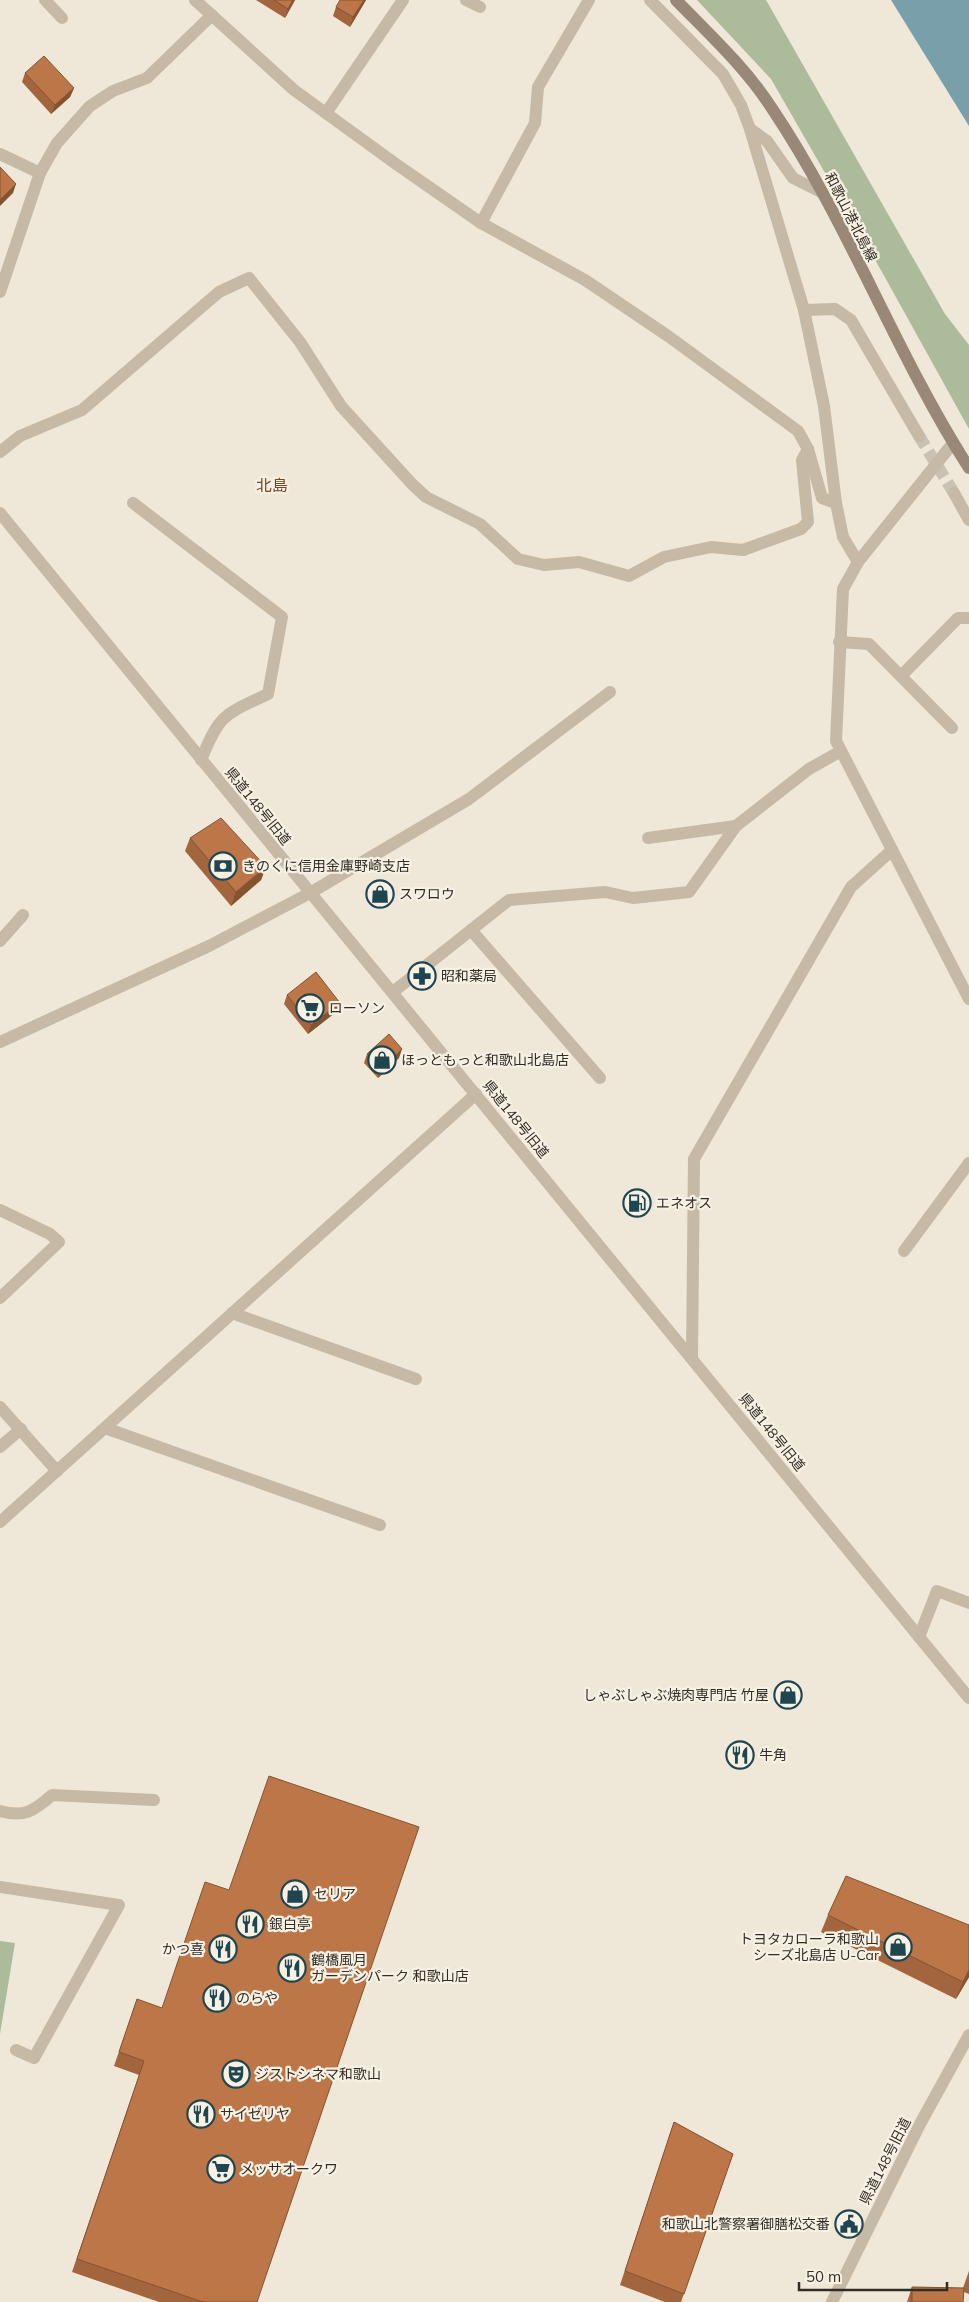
<svg xmlns="http://www.w3.org/2000/svg" width="969" height="2302" font-family="Mulish,'Noto Sans JP',sans-serif">
<style>
.green{fill:#acbc9a}
.water{fill:#79a0aa}
.lines{fill:none;stroke-linecap:round;stroke-linejoin:round}
.minor-tunnel{stroke:#c9c2b4;stroke-width:12;stroke-dasharray:12 6;stroke-linecap:butt}
.minor{stroke:#c6b9a5;stroke-width:12}
.tertiary{stroke:#c6b9a5;stroke-width:12}
.secondary{stroke:#987;stroke-width:12}
.wall{fill:#a3653e}
.shaded-wall{fill:#845332}
.building{fill:#bd7648;stroke:#845332}
.labels{text-anchor:middle;dominant-baseline:central;stroke-width:4.5;stroke-linejoin:round;paint-order:stroke}
.street-label{font-size:14px;fill:#322c26;stroke:#f7f1e4}
.poi-label{font-size:14px;fill:#322c26;stroke:#f7f1e4;text-anchor:start}
.quarter-label{font-size:16px;fill:#7b4625;stroke:#f7f1e4}
</style>
<rect width="100%" height="100%" fill="#efe7d8"/>
<g class="green">
<path d="M 697,0 L 766,0 L 945,314 L 969,345 L 969,429 L 882,272 L 771,79 Z"/>
<path d="M 0,1941 L 15,1943 L 0,2034 Z"/>
</g>
<path class="water" d="M 891,0 L 969,0 L 969,126 Z"/>
<g class="lines">
<path class="minor-tunnel" d="M 919,436 L 954,493"/>
<g class="minor">
<path d="M 45,0 L 62,18"/>
<path d="M 195,0 L 294,90 L 396,164 L 481,223 L 585,280 L 668,336 L 798,431 L 808,449 L 822,498 L 836,503"/>
<path d="M 466,0 L 480,7"/>
<path d="M 650,0 L 723,74 L 741,105 L 750,129 L 804,310 L 824,406 L 836,503 L 843,537 L 858,562"/>
<path d="M 326,113 L 403,0"/>
<path d="M 750,129 L 767,141 L 793,178 L 821,192"/>
<path d="M 0,154 L 40,173"/>
<path d="M 481,223 L 535,123 L 538,87 L 589,0"/>
<path d="M 0,292 L 40,173 L 57,143 L 90,106 L 113,91 L 147,78 L 212,15"/>
<path d="M 804,310 L 835,309 L 851,320 L 919,436"/>
<path d="M 953,443 L 858,562 L 843,589 L 836,741 L 969,999"/>
<path d="M 0,452 L 20,436 L 82,410 L 219,292 L 249,278 L 300,342 L 341,406 L 412,484 L 426,497 L 480,524 L 518,559 L 544,565 L 579,562 L 629,576 L 664,557 L 711,547 L 743,550 L 801,529 L 808,522 L 802,460 L 808,449"/>
<path d="M 954,493 L 969,520"/>
<path d="M 133,503 L 282,617 L 268,694 C 224,715 220,713 201,760"/>
<path d="M 839,642 L 869,644 L 952,728"/>
<path d="M 901,676 L 958,618 L 969,618"/>
<path d="M 648,838 L 736,826"/>
<path d="M 471,930 L 600,1078"/>
<path d="M 0,941 L 23,915"/>
<path d="M 393,992 L 509,900 L 605,892 L 633,898 L 689,892 L 736,826 L 809,769 L 841,751"/>
<path d="M 0,1042 L 209,946 L 310,893 L 469,799 L 610,692"/>
<path d="M 0,1210 L 50,1234 L 59,1242 L 0,1298"/>
<path d="M 904,1251 L 969,1163"/>
<path d="M 232,1313 L 416,1379"/>
<path d="M 692,1357 L 694,1159 L 851,887 L 892,850"/>
<path d="M 0,1407 L 57,1471"/>
<path d="M 105,1428 L 380,1525"/>
<path d="M 0,1447 L 21,1429"/>
<path d="M 0,1522 L 476,1094"/>
<path d="M 919,1637 L 937,1591 L 969,1603"/>
<path d="M 0,1811 C 24,1818 34,1811 52,1795 L 154,1800"/>
<path d="M 0,1887 L 119,1905 L 34,2058 L 16,2050"/>
</g>
<g class="tertiary">
<path d="M 0,513 L 969,1698"/>
<path d="M 832,2302 L 920,2124 L 969,2035"/>
</g>
<path class="secondary" d="M 676,0 C 709,34 745,67 771,107 C 848,221 895,353 969,468"/>
</g>
<g class="wall">
<path d="M 256,0 L 295,0 L 285,18 Z"/>
<path d="M 366,0 L 350,27 L 333,16 L 336,7 Z"/>
<path d="M 25,73 L 74,88 L 70,97 L 51,114 L 22,82 Z"/>
<path d="M 190,838 L 266,867 L 261,880 L 231,906 L 185,851 Z"/>
<path d="M 287,995 L 336,1012 L 308,1034 L 284,1004 Z"/>
<path d="M 367,1054 L 399,1058 L 378,1078 L 364,1063 Z"/>
<path d="M 828,1915 L 969,1925 L 969,1977 L 956,1999 L 821,1932 Z"/>
<path d="M 137,1999 L 257,2302 L 159,2302 L 72,2272 L 139,2075 L 114,2066 Z"/>
<path d="M 674,2122 L 733,2154 L 681,2302 L 665,2302 L 620,2285 Z"/>
<path d="M 969,2271 L 969,2294 L 964,2292 L 963,2302 L 907,2302 L 912,2287 L 963,2288 Z"/>
</g>
<g class="shaded-wall">
<path d="M 293,0 L 295,0 L 285,18 L 288,9 Z"/>
<path d="M 364,0 L 366,0 L 350,27 L 353,17 Z"/>
<path d="M 74,88 L 70,97 L 51,114 L 55,105 Z"/>
<path d="M 16,184 L 13,193 L 0,206 L 0,200 Z"/>
<path d="M 266,867 L 261,880 L 231,906 L 236,892 Z"/>
<path d="M 340,1003 L 336,1012 L 308,1034 L 311,1025 Z"/>
<path d="M 402,1049 L 399,1058 L 378,1078 L 381,1069 Z"/>
<path d="M 969,1970 L 969,1977 L 956,1999 L 963,1982 Z"/>
</g>
<g class="building">
<path d="M 274,0 L 293,0 L 288,9 Z"/>
<path d="M 340,0 L 364,0 L 353,17 L 336,7 Z"/>
<path d="M 44,56 L 74,88 L 55,105 L 25,73 Z"/>
<path d="M 0,167 L 16,184 L 0,200 Z"/>
<path d="M 221,818 L 266,867 L 236,892 L 190,838 Z"/>
<path d="M 316,972 L 340,1003 L 311,1025 L 287,995 Z"/>
<path d="M 389,1034 L 402,1049 L 381,1069 L 367,1054 Z"/>
<path d="M 269,1776 L 419,1827 L 257,2302 L 203,2302 L 77,2259 L 144,2061 L 119,2052 L 137,1999 L 162,2008 L 205,1882 L 229,1890 Z"/>
<path d="M 846,1876 L 969,1925 L 969,1970 L 963,1982 L 828,1915 Z"/>
<path d="M 674,2122 L 733,2154 L 684,2294 L 625,2271 Z"/>
<path d="M 912,2287 L 964,2288 L 963,2302 L 912,2302 Z"/>
</g>
<defs>
<g id="bank-ring" transform="scale(1.4375)"><circle r="9.5" fill="#f7f1e4" stroke="#1f4650" stroke-width="1.5"/><path d="M-6-4H6V4H-6ZM0-2.3a2.3 2.3 0 1 0 0 4.6a2.3 2.3 0 1 0 0-4.6Z" fill="#1f4650"/></g>
<g id="shop-ring" transform="scale(1.4375)"><circle r="9.5" fill="#f7f1e4" stroke="#1f4650" stroke-width="1.5"/><path d="M-5-2.5h2.3a2.7 3.5 0 0 1 5.4 0H5L5.5 6h-11ZM-1.5-2.5h3a1.5 2.3 0 0 0-3 0Z" fill="#1f4650"/></g>
<g id="pharmacy-ring" transform="scale(1.4375)"><circle r="9.5" fill="#f7f1e4" stroke="#1f4650" stroke-width="1.5"/><path d="M-2-6h4v4h4v4h-4v4h-4v-4h-4v-4h4Z" fill="#1f4650"/></g>
<g id="supermarket-ring" transform="scale(1.4375)"><circle r="9.5" fill="#f7f1e4" stroke="#1f4650" stroke-width="1.5"/><path d="M-6-5.5h2.5l.6 2H6L4.5 2H-2.5L-4.4-4H-6ZM-1.5 3.2a1.3 1.3 0 1 0 .1 0ZM3 3.2a1.3 1.3 0 1 0 .1 0Z" fill="#1f4650"/></g>
<g id="fuel-ring" transform="scale(1.4375)"><circle r="9.5" fill="#f7f1e4" stroke="#1f4650" stroke-width="1.5"/><path d="M-5.5-6h7V0h2V4h1.3V-2.5L3-4.5l.8-.8L6-3V5H2.5V1h-1V6h-7ZM-4.2-4.7v3.2H.2V-4.7Z" fill="#1f4650"/></g>
<g id="restaurant-ring" transform="scale(1.4375)"><circle r="9.5" fill="#f7f1e4" stroke="#1f4650" stroke-width="1.5"/><path d="M-5-6h1v4h1v-4h1v4h1v-4h1v5L-1.5 .5V6h-2V.5L-5-1ZM5-6V6H3V1.5H1.5Q1.5-4 5-6Z" fill="#1f4650"/></g>
<g id="theatre-ring" transform="scale(1.4375)"><circle r="9.5" fill="#f7f1e4" stroke="#1f4650" stroke-width="1.5"/><path d="M-5-5.5Q0-4 5-5.5V0Q5 5 0 6Q-5 5-5 0ZM-3.3-2.5H-1v1.5H-3.3ZM1-2.5H3.3v1.5H1ZM-2.8 1Q0 5.5 2.8 1Z" fill="#1f4650"/></g>
<g id="civic-ring" transform="scale(1.4375)"><circle r="9.5" fill="#f7f1e4" stroke="#1f4650" stroke-width="1.5"/><path d="M-.6-6.5H3V-4.5H.6V-3L4-1V1h2V6H-6V1h2V-1L-.6-3ZM-1.2 2.5V6h2.4V2.5Z" fill="#1f4650"/></g>
</defs>
<g fill-rule="evenodd">
<use href="#bank-ring" x="223" y="866"/>
<use href="#shop-ring" x="380" y="894"/>
<use href="#pharmacy-ring" x="422" y="976"/>
<use href="#supermarket-ring" x="310" y="1008"/>
<use href="#shop-ring" x="382" y="1060"/>
<use href="#fuel-ring" x="637" y="1203"/>
<use href="#shop-ring" x="788" y="1695"/>
<use href="#restaurant-ring" x="740" y="1755"/>
<use href="#shop-ring" x="295" y="1894"/>
<use href="#restaurant-ring" x="250" y="1924"/>
<use href="#shop-ring" x="898" y="1947"/>
<use href="#restaurant-ring" x="223" y="1949"/>
<use href="#restaurant-ring" x="292" y="1968"/>
<use href="#restaurant-ring" x="217" y="1998"/>
<use href="#theatre-ring" x="236" y="2074"/>
<use href="#restaurant-ring" x="201" y="2114"/>
<use href="#supermarket-ring" x="221" y="2169"/>
<use href="#civic-ring" x="849" y="2224"/>
</g>
<g class="labels">
<g class="street-label">
<text transform="translate(851 217) rotate(63)">和歌山港北島線</text>
<text transform="translate(258 806) rotate(51)">県道148号旧道</text>
<text transform="translate(516 1119) rotate(51)">県道148号旧道</text>
<text transform="translate(772 1432) rotate(51)">県道148号旧道</text>
<text transform="translate(885 2161) rotate(-63)">県道148号旧道</text>
</g>
<g class="poi-label">
<text x="242" y="866">きのくに信用金庫野崎支店</text>
<text x="399" y="894">スワロウ</text>
<text x="441" y="976">昭和薬局</text>
<text x="329" y="1008">ローソン</text>
<text x="401" y="1060">ほっともっと和歌山北島店</text>
<text x="656" y="1203">エネオス</text>
<text x="769" y="1695" text-anchor="end">しゃぶしゃぶ焼肉専門店 竹屋</text>
<text x="759" y="1755">牛角</text>
<text x="314" y="1894">セリア</text>
<text x="269" y="1924">銀白亭</text>
<text x="879" y="1939" text-anchor="end">トヨタカローラ和歌山<tspan x="879" dy="16">シーズ北島店 U-Car</tspan></text>
<text x="204" y="1949" text-anchor="end">かつ喜</text>
<text x="311" y="1960">鶴橋風月<tspan x="311" dy="16">ガーデンパーク 和歌山店</tspan></text>
<text x="236" y="1998">のらや</text>
<text x="255" y="2074">ジストシネマ和歌山</text>
<text x="220" y="2114">サイゼリヤ</text>
<text x="240" y="2169">メッサオークワ</text>
<text x="830" y="2224" text-anchor="end">和歌山北警察署御膳松交番</text>
</g>
<g class="quarter-label">
<text x="272" y="485">北島</text>
</g>
</g>
<path d="M799 2282v8h148v-8" fill="none" stroke="#322c26" stroke-width="2.5"/>
<text x="806" y="2282" font-size="15" fill="#322c26" stroke="#f7f1e4" stroke-width="4" paint-order="stroke">50 m</text>
</svg>
